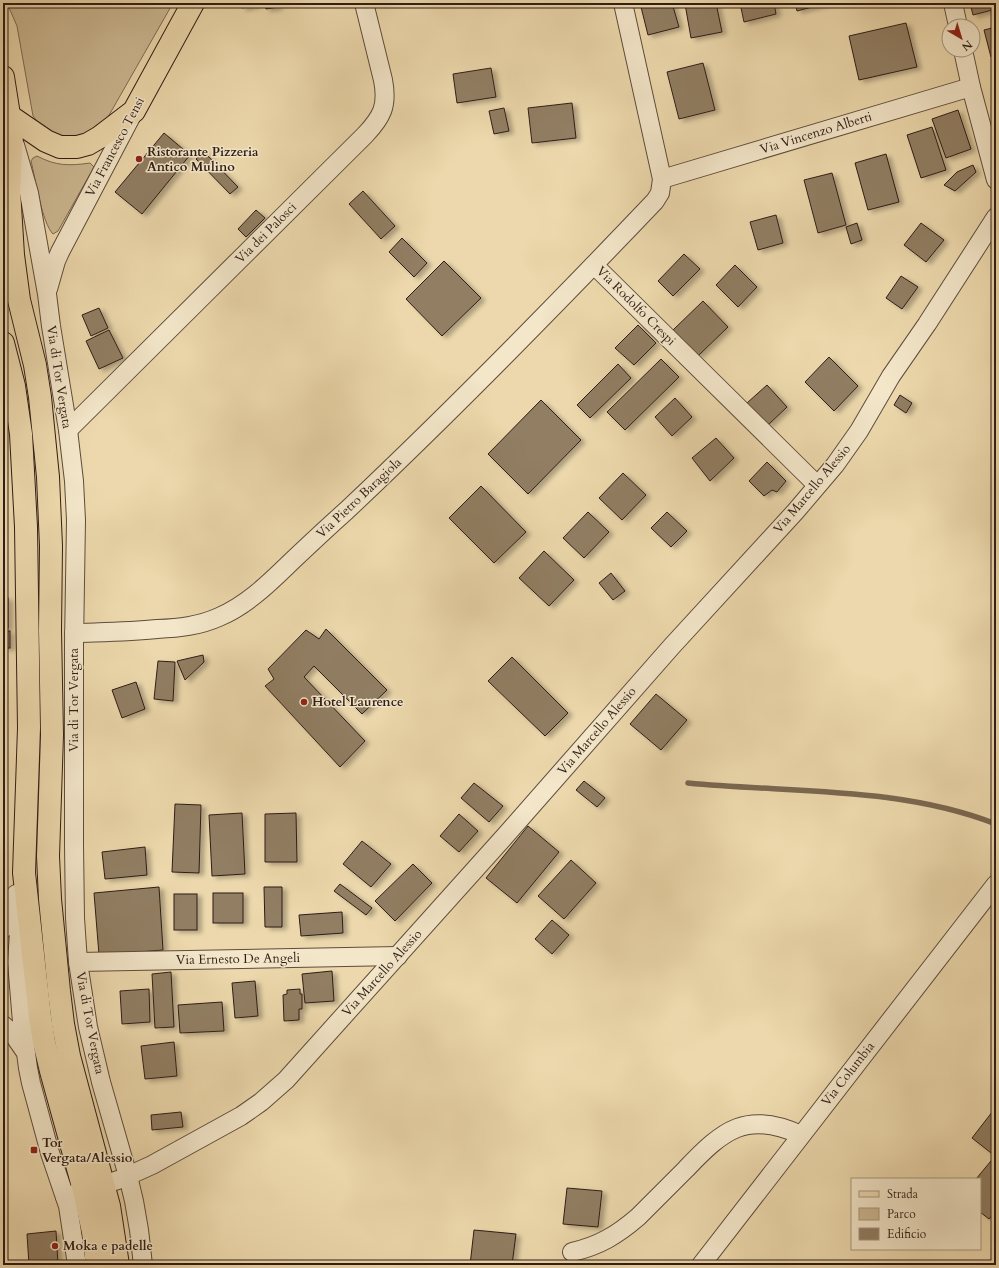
<svg xmlns="http://www.w3.org/2000/svg" width="999" height="1268" font-family="Cardo,serif">
<style>
.green{fill:#ccb892;stroke:#7e6a54}
.lines{fill:none;stroke-linecap:round;stroke-linejoin:round}
.stream{stroke:#7a6751;stroke-width:5.5}
.building{fill:#917e64;stroke:#2f1d16;filter:url(#shadow)}
.minor-casing{stroke:#5e4c3c;stroke-width:20}
.major-casing{stroke:#2f1d16;stroke-width:24}
.minor{stroke:#f3e6c9;stroke-width:18}
.major{stroke:#ecd8ac;stroke-width:22}
.poi-dot{fill:#8f2418;stroke:#f3e6c9;stroke-width:1.5}
.labels{text-anchor:middle;dominant-baseline:central;stroke-width:3;stroke-linejoin:round;paint-order:stroke}
.street-label{font-size:13px;fill:#2f1d16;stroke:#f3e6c9}
.poi-label{font-size:13px;font-weight:bold;fill:#2f1d16;stroke:#f3e6c9;text-anchor:start}
</style>
<defs>
<filter id="shadow"><feDropShadow dx="4.5" dy="2.5" stdDeviation="2" flood-color="#0004"/></filter>
</defs>
<rect width="100%" height="100%" fill="#ecd8ac"/>
<filter id="stains"><feTurbulence type="fractalNoise" baseFrequency=".005" numOctaves="4"/><feColorMatrix values="0 0 0 0 .2 0 0 0 0 .09 0 0 0 0 .02 0 0 0 .5 -.17"/></filter>
<radialGradient id="worn" r=".72"><stop offset=".6" stop-color="#630" stop-opacity="0"/><stop offset="1" stop-color="#630" stop-opacity=".3"/></radialGradient>
<g class="green">
<path d="M 7,3 L 173,3 L 104,124 L 88,137 L 66,140 L 44,130 L 33,116 L 17,26 Z"/>
<path d="M 37,156 C 56,166 69,166 90,163 L 94,167 L 58,231 L 53,234 C 42,223 35,177 31,161 L 33,158 Z"/>
</g>
<g class="lines">
<g class="stream">
<path d="M 3,669 L 3,670"/>
<path d="M 688,783 C 790,793 899,786 996,824"/>
</g>
</g>
<g class="building">
<path d="M 241,3 L 256,3 L 256,5 L 242,8 Z"/>
<path d="M 264,3 L 277,3 L 278,7 L 266,9 Z"/>
<path d="M 640,3 L 672,3 L 679,27 L 648,35 Z"/>
<path d="M 689,3 L 716,3 L 722,32 L 691,38 L 685,4 Z"/>
<path d="M 740,3 L 774,3 L 776,14 L 744,22 Z"/>
<path d="M 795,3 L 827,3 L 797,11 Z"/>
<path d="M 970,3 L 996,3 L 996,9 L 973,15 Z"/>
<path d="M 906,23 L 917,67 L 859,80 L 849,36 Z"/>
<path d="M 996,27 L 996,56 L 991,57 L 984,30 Z"/>
<path d="M 703,63 L 715,110 L 679,119 L 667,72 Z"/>
<path d="M 491,68 L 496,97 L 457,103 L 453,74 Z"/>
<path d="M 572,103 L 576,138 L 532,143 L 528,108 Z"/>
<path d="M 504,108 L 509,131 L 494,134 L 489,111 Z"/>
<path d="M 958,110 L 971,149 L 946,158 L 932,119 Z"/>
<path d="M 932,127 L 946,170 L 921,178 L 907,135 Z"/>
<path d="M 164,133 L 190,155 L 142,214 L 115,192 Z"/>
<path d="M 204,152 L 238,187 L 230,194 L 196,159 Z"/>
<path d="M 886,154 L 899,202 L 868,210 L 855,163 Z"/>
<path d="M 973,165 L 976,172 L 955,191 L 944,185 L 957,172 Z"/>
<path d="M 832,173 L 846,225 L 818,233 L 804,180 Z"/>
<path d="M 363,191 L 395,226 L 381,239 L 349,204 Z"/>
<path d="M 256,210 L 265,218 L 246,237 L 238,229 Z"/>
<path d="M 776,215 L 783,243 L 758,250 L 750,222 Z"/>
<path d="M 857,223 L 862,240 L 851,244 L 846,227 Z"/>
<path d="M 921,223 L 944,240 L 926,262 L 904,245 Z"/>
<path d="M 402,238 L 427,263 L 414,277 L 389,252 Z"/>
<path d="M 684,254 L 700,269 L 673,296 L 658,281 Z"/>
<path d="M 444,261 L 481,298 L 442,336 L 406,299 Z"/>
<path d="M 735,265 L 757,287 L 738,307 L 716,285 Z"/>
<path d="M 901,276 L 918,287 L 902,309 L 886,298 Z"/>
<path d="M 703,301 L 728,327 L 698,356 L 673,330 Z"/>
<path d="M 99,308 L 108,328 L 91,336 L 82,315 Z"/>
<path d="M 638,325 L 656,343 L 634,365 L 615,348 Z"/>
<path d="M 109,330 L 123,358 L 99,369 L 86,341 Z"/>
<path d="M 829,357 L 858,386 L 834,411 L 805,382 Z"/>
<path d="M 661,359 L 679,377 L 625,430 L 607,412 Z"/>
<path d="M 618,364 L 631,378 L 590,418 L 577,405 Z"/>
<path d="M 767,385 L 787,407 L 768,425 L 747,403 Z"/>
<path d="M 900,395 L 912,403 L 906,413 L 894,405 Z"/>
<path d="M 675,398 L 692,417 L 672,436 L 655,417 Z"/>
<path d="M 541,400 L 581,440 L 528,494 L 488,454 Z"/>
<path d="M 716,438 L 734,458 L 710,481 L 692,458 Z"/>
<path d="M 767,462 L 786,481 L 777,492 L 772,490 L 764,496 L 749,481 Z"/>
<path d="M 623,473 L 646,495 L 622,520 L 599,498 Z"/>
<path d="M 481,486 L 526,532 L 494,563 L 449,518 Z"/>
<path d="M 588,512 L 609,532 L 584,558 L 563,538 Z"/>
<path d="M 667,512 L 687,531 L 671,547 L 651,528 Z"/>
<path d="M 544,551 L 574,580 L 549,606 L 519,578 Z"/>
<path d="M 611,573 L 625,591 L 613,600 L 599,583 Z"/>
<rect x="3" y="598" width="5" height="30"/>
<path d="M 326,629 L 387,690 L 362,714 L 314,666 L 304,677 L 365,741 L 340,767 L 265,686 L 274,679 L 268,669 L 306,630 L 319,639 Z"/>
<rect x="3" y="631" width="7" height="17"/>
<path d="M 203,655 L 204,662 L 185,680 L 177,661 Z"/>
<path d="M 512,657 L 568,713 L 545,736 L 488,681 Z"/>
<path d="M 158,661 L 175,662 L 173,701 L 154,699 Z"/>
<path d="M 136,682 L 145,709 L 122,718 L 112,690 Z"/>
<path d="M 656,694 L 687,720 L 661,750 L 630,724 Z"/>
<path d="M 584,781 L 605,798 L 597,807 L 576,790 Z"/>
<path d="M 474,783 L 503,806 L 489,822 L 461,798 Z"/>
<path d="M 175,804 L 201,805 L 199,873 L 172,872 Z"/>
<path d="M 242,813 L 245,874 L 212,876 L 209,815 Z"/>
<path d="M 296,813 L 297,862 L 265,862 L 265,814 Z"/>
<path d="M 459,814 L 478,831 L 459,852 L 440,836 Z"/>
<path d="M 528,826 L 559,852 L 517,903 L 486,878 Z"/>
<path d="M 362,841 L 391,864 L 371,887 L 343,864 Z"/>
<path d="M 145,847 L 147,875 L 105,879 L 102,852 Z"/>
<path d="M 571,860 L 596,883 L 564,919 L 538,896 Z"/>
<path d="M 413,864 L 432,883 L 395,921 L 375,901 Z"/>
<path d="M 340,884 L 372,908 L 366,915 L 334,891 Z"/>
<path d="M 159,887 L 163,950 L 99,955 L 94,893 Z"/>
<path d="M 264,887 L 282,887 L 282,927 L 265,927 Z"/>
<rect x="213" y="893" width="30" height="30"/>
<rect x="174" y="894" width="23" height="36"/>
<path d="M 342,912 L 343,933 L 301,936 L 299,915 Z"/>
<path d="M 552,920 L 569,935 L 552,954 L 535,939 Z"/>
<path d="M 332,971 L 334,1001 L 305,1003 L 302,974 Z"/>
<path d="M 171,972 L 174,1027 L 155,1028 L 152,974 Z"/>
<path d="M 255,981 L 258,1016 L 235,1018 L 232,983 Z"/>
<path d="M 149,989 L 150,1022 L 122,1024 L 120,991 Z"/>
<path d="M 300,989 L 300,994 L 302,994 L 302,1009 L 299,1009 L 299,1020 L 284,1021 L 283,995 L 287,994 L 287,990 Z"/>
<path d="M 222,1002 L 224,1031 L 180,1033 L 178,1005 Z"/>
<path d="M 174,1042 L 177,1076 L 145,1079 L 141,1046 Z"/>
<path d="M 996,1107 L 996,1211 L 989,1219 L 980,1212 L 980,1179 L 976,1179 L 995,1156 L 972,1138 Z"/>
<path d="M 181,1112 L 183,1127 L 152,1130 L 151,1115 Z"/>
<path d="M 567,1188 L 602,1191 L 598,1227 L 563,1224 Z"/>
<path d="M 474,1230 L 516,1234 L 512,1265 L 470,1265 Z"/>
<path d="M 56,1231 L 58,1265 L 29,1265 L 27,1234 Z"/>
</g>
<g class="lines">
<g class="minor-casing">
<g id="minor">
<path d="M 953,3 L 958,26"/>
<path d="M 963,50 L 971,87 L 996,180"/>
<path d="M 15,145 L 29,193 L 47,294 L 51,326 L 68,430 L 74,481 L 76,520 L 74,644 L 74,845 L 75,918 L 78,962 L 88,1027 L 101,1082 L 128,1176 L 134,1201 L 139,1230 L 143,1265"/>
<path d="M 662,179 L 971,87"/>
<path d="M 594,265 L 817,485"/>
<path d="M 48,289 L 56,261 L 60,252 L 133,113"/>
<path d="M 68,430 L 365,135 C 382,117 388,106 383,80 L 364,3"/>
<path d="M 74,633 C 102,632 129,632 157,629 C 179,628 199,626 219,617 C 249,604 271,581 293,560 C 311,543 328,527 346,511 C 452,411 554,307 655,201 L 660,193 L 662,179 L 623,3"/>
<path d="M 21,903 L 17,962 L 22,1022 L 28,1068 L 31,1083 L 50,1153 L 68,1206 L 77,1265"/>
<path d="M 3,929 L 16,894"/>
<path d="M 78,962 L 398,956"/>
<path d="M 3,1025 L 13,1034 L 24,1050"/>
<path d="M 65,1197 L 121,1179 L 152,1165 L 241,1116 L 261,1102 L 286,1080 L 505,836 L 672,646 L 795,512 L 835,465 L 859,431 L 891,376 L 927,324 L 996,217"/>
<path d="M 572,1252 C 599,1246 617,1235 638,1217 C 654,1201 670,1185 686,1169 C 723,1130 747,1110 801,1135"/>
<path d="M 701,1265 L 996,884"/>
</g>
</g>
<g class="major-casing">
<g id="major">
<path d="M 3,77 L 12,134 L 9,190 L 13,255 L 19,300 L 35,365 L 40,397 L 48,477 L 51,546 L 50,630 L 52,735 L 48,856 L 50,899 L 59,991 L 63,1024 L 69,1056 L 109,1206 L 118,1265"/>
<path d="M 8,115 L 46,141 L 60,147 L 77,147 L 88,144 L 100,137 L 134,111 L 193,3"/>
<path d="M 3,343 L 14,386 L 21,434 L 26,527 L 29,728 L 24,873 L 40,1017 L 44,1042 L 51,1071 L 84,1190 L 93,1232 L 97,1265"/>
</g>
</g>
<use href="#minor" class="minor"/>
<use href="#major" class="major"/>
</g>
<g class="poi-dot">
<circle cx="139" cy="159" r="4"/>
<circle cx="304" cy="702" r="4"/>
<rect x="30" y="1146" width="8" height="8" rx="2"/>
<circle cx="55" cy="1246" r="4"/>
</g>
<g class="labels">
<g class="street-label">
<text transform="translate(816 133) rotate(-17)">Via Vincenzo Alberti</text>
<text transform="translate(115 147) rotate(-62)">Via Francesco Tensi</text>
<text transform="translate(266 233) rotate(-45)">Via dei Palosci</text>
<text transform="translate(636 306) rotate(45)">Via Rodolfo Crespi</text>
<text transform="translate(59 377) rotate(81)">Via di Tor Vergata</text>
<text transform="translate(812 489) rotate(-50)">Via Marcello Alessio</text>
<text transform="translate(359 498) rotate(-43)">Via Pietro Baragiola</text>
<text transform="translate(74 700) rotate(-90)">Via di Tor Vergata</text>
<text transform="translate(597 731) rotate(-49)">Via Marcello Alessio</text>
<text transform="translate(238 959) rotate(-1)">Via Ernesto De Angeli</text>
<text transform="translate(382 973) rotate(-48)">Via Marcello Alessio</text>
<text transform="translate(90 1023) rotate(79)">Via di Tor Vergata</text>
<text transform="translate(848 1074) rotate(-52)">Via Columbia</text>
</g>
<g class="poi-label">
<text x="147" y="152">Ristorante Pizzeria<tspan x="147" dy="15">Antico Mulino</tspan></text>
<text x="312" y="702">Hotel Laurence</text>
<text x="42" y="1143">Tor<tspan x="42" dy="15">Vergata/Alessio</tspan></text>
<text x="63" y="1246">Moka e padelle</text>
</g>
</g>
<rect width="999" height="1268" fill="none" stroke="#ecd8ac" stroke-width="16"/>
<rect x="4" y="4" width="991" height="1260" fill="none" stroke="#2f1d16" stroke-width="2"/>
<rect x="8" y="8" width="983" height="1252" fill="none" stroke="#2f1d16"/>
<rect x="851" y="1178" width="130" height="72" fill="#f3e6c9" stroke="#a59681"/>
<rect x="859" y="1191" width="20" height="6" fill="#ecd8ac" stroke="#a59681"/>
<text x="887" y="1198" font-size="12" fill="#2f1d16">Strada</text>
<rect x="859" y="1208" width="20" height="12" fill="#ccb892" stroke="#a59681"/>
<text x="887" y="1218" font-size="12" fill="#2f1d16">Parco</text>
<rect x="859" y="1228" width="20" height="12" fill="#917e64" stroke="#a59681"/>
<text x="887" y="1238" font-size="12" fill="#2f1d16">Edificio</text>
<g transform="translate(961 38) rotate(142)"><circle r="19" fill="#f3e6c9" stroke="#a59681"/>
<path d="M0-3L7 15L0 10L-7 15Z" fill="#8f2418"/>
<text y="-6" font-size="11" font-weight="bold" text-anchor="middle" fill="#2f1d16">N</text>
</g>
<rect width="100%" height="100%" filter="url(#stains)"/>
<rect width="100%" height="100%" fill="url(#worn)"/>
</svg>
